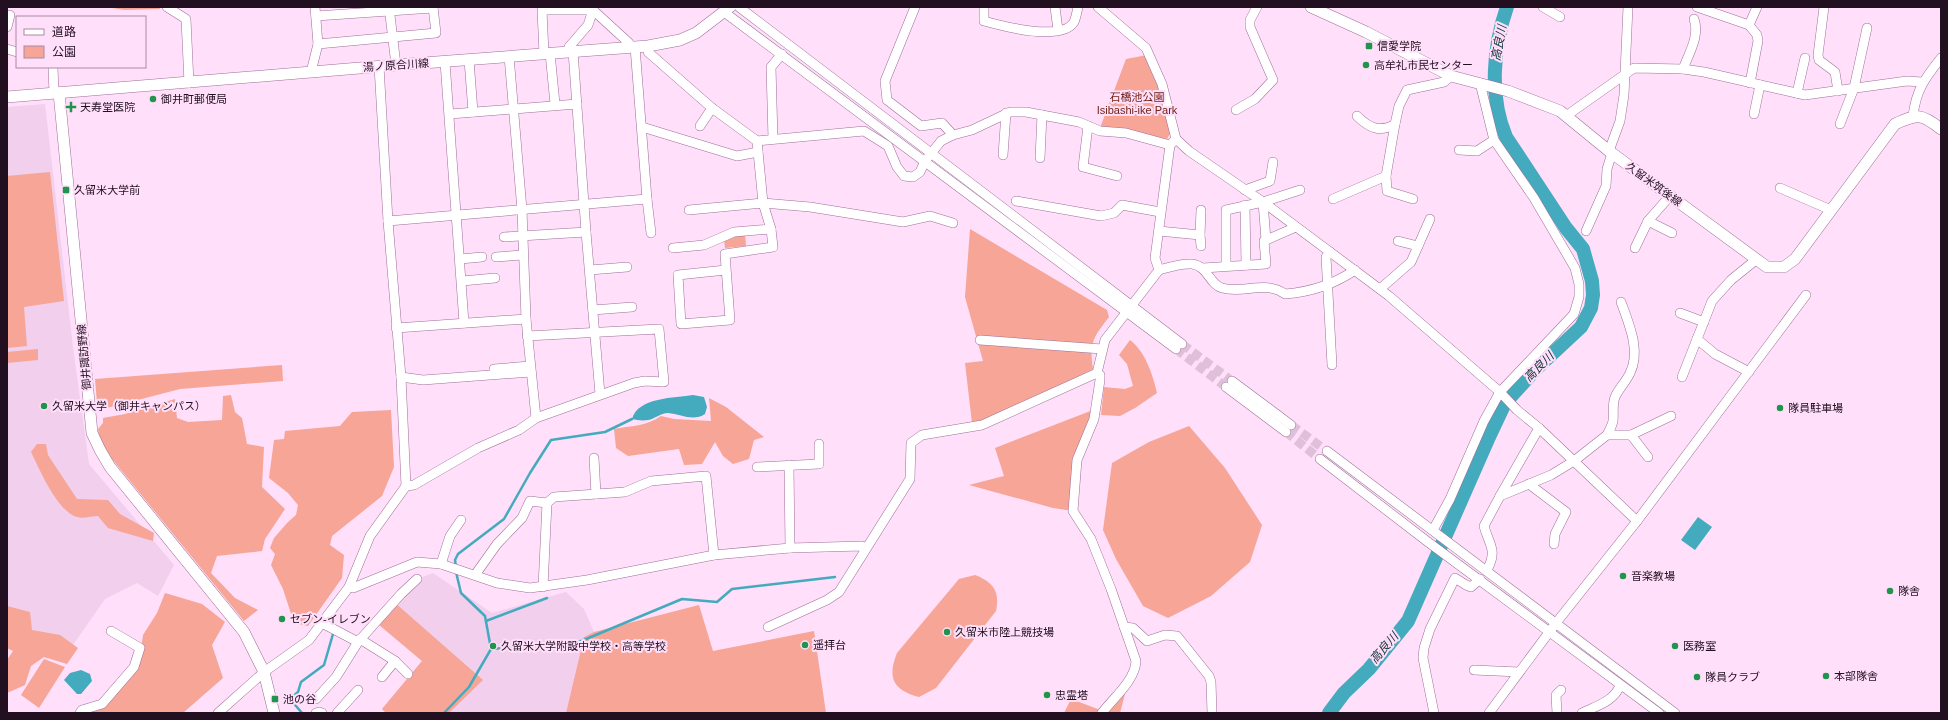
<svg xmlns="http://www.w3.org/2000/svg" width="1948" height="720" font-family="Arial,'Noto Sans JP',sans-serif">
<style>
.built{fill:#f2cfec}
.green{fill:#f6a596}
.water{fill:#44aabd}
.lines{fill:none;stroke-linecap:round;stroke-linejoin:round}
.stream{stroke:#44aabd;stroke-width:2.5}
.river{stroke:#44aabd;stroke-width:14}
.minor-tunnel{stroke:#dec0d9;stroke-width:9;stroke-dasharray:9 4.5;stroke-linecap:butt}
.minor-casing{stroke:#9e6f98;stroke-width:10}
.major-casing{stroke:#9e6f98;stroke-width:12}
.minor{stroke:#fff;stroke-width:9}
.major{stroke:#fff;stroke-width:11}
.poi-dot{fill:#20934d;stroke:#ffdffa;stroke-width:1.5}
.labels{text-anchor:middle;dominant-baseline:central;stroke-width:4;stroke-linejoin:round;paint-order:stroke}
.poi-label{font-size:11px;fill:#221020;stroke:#ffdffa;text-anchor:start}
.street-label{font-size:11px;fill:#221020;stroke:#ffdffa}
.park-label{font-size:11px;fill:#712216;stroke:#ffdffa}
.water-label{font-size:12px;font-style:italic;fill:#113136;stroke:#ffdffa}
</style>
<rect width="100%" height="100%" fill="#ffdffa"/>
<g class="built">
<path d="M 45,104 L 73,347 L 89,464 L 174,565 L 158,596 L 137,583 L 105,599 L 61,662 L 7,635 L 7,107 Z"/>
<path d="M 433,573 L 492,613 L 566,592 L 584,609 L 594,632 L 584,637 L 566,713 L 386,713 L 382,709 L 422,661 L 375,622 L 417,579 Z"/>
</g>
<g class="green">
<path d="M 107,7 L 159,7 L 160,9 L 124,10 Z"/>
<path d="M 1147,55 L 1159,85 L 1171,132 L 1167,139 L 1128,130 L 1100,128 L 1126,59 Z"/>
<path d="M 50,172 L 64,301 L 24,307 L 27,346 L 7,348 L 7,176 Z"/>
<path d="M 970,229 L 1107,310 L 1109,317 C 1093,338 1089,342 1093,369 L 985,424 L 972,423 L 965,363 L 983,361 L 965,297 Z"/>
<path d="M 745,233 L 746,246 L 725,248 L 724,239 Z"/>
<path d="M 1130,340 C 1145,351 1153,375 1157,393 L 1135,408 L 1120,416 L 1101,415 L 1104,387 L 1125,389 L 1133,386 L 1127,364 L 1119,355 Z"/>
<path d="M 38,349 L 38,360 L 7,363 L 7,352 Z"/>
<path d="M 282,365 L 283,381 L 180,389 L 103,409 L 99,403 L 97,403 L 95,379 Z"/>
<path d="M 231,395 L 235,412 L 242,418 L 247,444 L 264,447 L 262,487 L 285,509 L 265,539 L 262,551 L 217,556 L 211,573 L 235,598 L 258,610 L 244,621 L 108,454 L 99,438 L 98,429 L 103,423 L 103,418 L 125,414 L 175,399 L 177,418 L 188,422 L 222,420 L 223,396 Z"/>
<path d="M 709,398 L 726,407 L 764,437 L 754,440 L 749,459 L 733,464 L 723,456 L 715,442 L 702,464 L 684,465 L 679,449 L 628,456 L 616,448 L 614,429 C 630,426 648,426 661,416 L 674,419 L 711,421 Z"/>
<path d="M 391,410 L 394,467 L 382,496 L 332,536 L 330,545 L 344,555 L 342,578 L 308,626 L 294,623 L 283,589 L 271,565 L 275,554 L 270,548 L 274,538 L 288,522 L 296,515 L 298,505 L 288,493 L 269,478 L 274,440 L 284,439 L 285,431 L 340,426 L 352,412 Z"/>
<path d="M 1093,410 L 1077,460 L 1073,511 L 1053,508 L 969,485 L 1004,476 L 995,448 Z"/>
<path d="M 1189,426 L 1225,468 L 1262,525 L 1250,562 L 1211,596 L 1168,618 L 1143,606 L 1116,559 L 1103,530 L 1112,463 L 1149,442 Z"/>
<path d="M 37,444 L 46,444 L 48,455 L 77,499 L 108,500 L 120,514 L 154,533 L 153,541 L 108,528 L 98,516 C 92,516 83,519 77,517 C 57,511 40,470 31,452 Z"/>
<path d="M 975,575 C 993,582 1000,591 996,611 L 936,688 L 919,697 C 893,690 887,678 897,653 L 959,579 Z"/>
<path d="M 165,593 L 202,604 L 225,622 L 212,645 L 223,678 L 183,713 L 80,713 L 102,704 L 134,667 L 138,670 L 143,635 L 157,613 Z"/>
<path d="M 394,602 L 483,680 L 449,713 L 386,713 L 382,709 L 422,661 L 377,623 Z"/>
<path d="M 699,605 L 713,651 L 814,631 L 826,713 L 566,713 L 584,637 L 594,632 Z"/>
<path d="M 7,606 L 30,612 L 32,630 L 60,635 L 78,648 L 67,664 L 44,657 L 31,666 L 25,685 L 7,693 L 7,660 L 13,651 L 7,648 Z"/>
<path d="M 44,659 L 65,667 L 39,708 L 21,695 Z"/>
<path d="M 1129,679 L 1120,713 L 1064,713 L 1071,699 L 1103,711 Z"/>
</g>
<g class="water">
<path d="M 693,395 L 704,397 L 707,407 L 705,414 C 693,422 681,414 668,413 C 660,413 655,419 648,420 C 642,421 637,420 632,419 C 638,397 675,398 693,395 Z"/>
<path d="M 1698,517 L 1712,527 L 1695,550 L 1681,540 Z"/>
<path d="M 81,670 L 90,674 L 92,681 L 81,694 L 77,694 L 64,680 L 70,673 Z"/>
</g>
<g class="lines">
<g class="stream">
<path d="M 456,567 L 455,560 L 458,554 L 504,519 L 530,473 L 551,440 L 605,432 L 632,419"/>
<path d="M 456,572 L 461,593 L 485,616 L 491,649"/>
<path d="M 486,621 L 547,598"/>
<path d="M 302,713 L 290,699 L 298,692 L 301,682 L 324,665 L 333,634"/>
<path d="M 444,713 L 469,687 L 491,649 L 543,645 L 559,647 L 579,642 L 682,599 L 717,602 L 732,589 L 835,577"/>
</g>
<path class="river" d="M 1329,713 L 1344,693 L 1369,669 L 1408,621 L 1489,437 L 1505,403 L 1536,369 L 1581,327 L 1591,308 L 1593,295 L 1592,281 L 1583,249 L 1566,228 L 1506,137 C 1489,97 1493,47 1507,7"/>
<g class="minor-tunnel">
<path d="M 1182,344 L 1232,381"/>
<path d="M 1176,349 L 1226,387"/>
<path d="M 1291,425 L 1327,451"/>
<path d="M 1286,432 L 1320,459"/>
</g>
<g class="minor-casing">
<g id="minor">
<path d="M 167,7 L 186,19 L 189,83"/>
<path d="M 389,7 L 396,65"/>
<path d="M 739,7 L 1182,344"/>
<path d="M 915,7 L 885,81 L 887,100 L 921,126 L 942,123 L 953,135"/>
<path d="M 984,7 L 984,21 C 1002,26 1062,42 1074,22 C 1076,18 1077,11 1078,7"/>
<path d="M 1055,7 L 1058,30"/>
<path d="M 1098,7 L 1146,48 L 1162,84 L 1176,139 L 1189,151 L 1263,202 L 1389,296 L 1500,392 L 1517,410 L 1539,428 L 1637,521"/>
<path d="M 1543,7 L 1560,17"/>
<path d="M 1697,7 L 1749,25"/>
<path d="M 1824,7 L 1818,55 L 1819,60 L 1835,72 L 1838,91"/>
<path d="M 724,12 L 1176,349"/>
<path d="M 316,16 L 433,8"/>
<path d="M 7,27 L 10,15"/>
<path d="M 318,44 L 436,33 L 433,7"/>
<path d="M 648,46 L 648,52 L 712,108 L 757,141 L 864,131 L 888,146 L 897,167 L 904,176 L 913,177 L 920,172 L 925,161 L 941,141 L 953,135 L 972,130 L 1010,112 L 1026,112 L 1079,122 L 1100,131 L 1126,133 L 1170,145"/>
<path d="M 7,49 L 17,52"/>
<path d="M 569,51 L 569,47 L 588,25 L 593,10 L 629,43 L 629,47"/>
<path d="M 573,51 L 586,232 L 600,394"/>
<path d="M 550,53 L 555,104"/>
<path d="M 544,54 L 542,10 L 593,10 L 593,7"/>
<path d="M 469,60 L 473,112"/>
<path d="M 445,62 L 464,323"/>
<path d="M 53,67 L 54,93"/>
<path d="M 1683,69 C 1689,53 1700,36 1694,19"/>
<path d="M 311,72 L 318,44 L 315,7"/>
<path d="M 1750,83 L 1758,41 L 1757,35 L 1749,25 L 1757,7"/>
<path d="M 1797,93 L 1805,58"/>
<path d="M 1236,110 L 1255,99 L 1273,80 L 1250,27 L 1250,20 L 1257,7"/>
<path d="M 450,114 L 577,104"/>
<path d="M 1754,114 L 1760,85"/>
<path d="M 1357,116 C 1369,128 1380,133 1395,124 L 1399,106 L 1407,90 L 1444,82 L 1451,76"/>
<path d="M 1566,116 L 1634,68 L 1683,69 L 1704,72 L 1805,95 L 1907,81 L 1922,82"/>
<path d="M 1913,116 C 1916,90 1925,78 1941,58"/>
<path d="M 1840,124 L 1854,88 L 1867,28"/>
<path d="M 700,126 L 712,108"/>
<path d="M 1088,126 L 1083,167 L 1117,176"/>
<path d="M 642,127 L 737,156 L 758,152"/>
<path d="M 773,139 L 771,67 L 782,54"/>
<path d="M 757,141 L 763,203 L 810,207 L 903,222 L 930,216 L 953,223"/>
<path d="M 1459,150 L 1477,151 L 1494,140"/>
<path d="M 1609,151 L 1620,121 L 1624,95 L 1628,7"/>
<path d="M 1003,155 L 1006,113"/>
<path d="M 1040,158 L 1042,115"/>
<path d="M 1386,176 L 1387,191 L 1413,199"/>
<path d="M 1780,188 L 1831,210"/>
<path d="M 1245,190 L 1270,181 L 1273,162"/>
<path d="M 647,199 L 651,233"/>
<path d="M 1333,199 L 1386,176 L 1395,124"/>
<path d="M 1016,201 L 1101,216 L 1114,213 L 1122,205 L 1160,212"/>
<path d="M 1263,202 L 1266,240"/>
<path d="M 1245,205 L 1246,265"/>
<path d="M 388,221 L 647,199 L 635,47"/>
<path d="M 1648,221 L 1672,233"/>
<path d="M 1159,231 L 1200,235 L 1201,210"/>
<path d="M 1586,231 L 1606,186 L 1607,169 L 1612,153"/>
<path d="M 1200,235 L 1201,246"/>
<path d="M 504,237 L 586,232"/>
<path d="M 1398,241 L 1418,246"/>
<path d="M 673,248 L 704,245 L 734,232 L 771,229 L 763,203 L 689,210"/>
<path d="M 1635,248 L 1648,221 L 1670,196"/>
<path d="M 1330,252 L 1326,257 L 1332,365"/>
<path d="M 496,257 L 523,255"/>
<path d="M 460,259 L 482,257"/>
<path d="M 1226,265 L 1226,210 L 1263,202 L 1300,190"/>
<path d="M 1203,268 L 1266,264 L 1264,241 L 1296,227"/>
<path d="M 590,270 L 627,267"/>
<path d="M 726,270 L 678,275 L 681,324 L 730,320 L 725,254 L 773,247 L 771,229"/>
<path d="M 1159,270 L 1155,258 L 1170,145 L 1174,141"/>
<path d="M 462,281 L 495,278"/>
<path d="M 1380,289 L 1411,262 L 1430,219"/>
<path d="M 593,310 L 632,307"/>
<path d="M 1680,313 L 1704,322"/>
<path d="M 526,319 L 536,418"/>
<path d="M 396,328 L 526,319 L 522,210 L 509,56"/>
<path d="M 980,340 L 1102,349"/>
<path d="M 494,369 L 530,366"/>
<path d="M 1749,372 L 1715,354 L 1697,339 L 1712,301 L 1731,280 L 1757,259"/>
<path d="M 401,377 L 423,380 L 531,372"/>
<path d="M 1682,377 L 1697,339"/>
<path d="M 1232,381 L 1291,425"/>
<path d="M 1226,387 L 1286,432"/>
<path d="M 1607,435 C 1609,431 1612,426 1613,421 C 1614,413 1612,405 1615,397 C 1619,388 1626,382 1630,373 C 1641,351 1629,324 1621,302"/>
<path d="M 1631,435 L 1648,457"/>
<path d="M 1327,451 L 1675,713"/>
<path d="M 594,458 L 596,494"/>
<path d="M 1320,459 L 1428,542 L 1659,713"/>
<path d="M 789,465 L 790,548"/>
<path d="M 757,467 L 819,464 L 819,444"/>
<path d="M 1529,484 L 1566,512 L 1555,534 L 1554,544"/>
<path d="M 406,486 L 414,485 L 478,448 L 519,430 L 536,418 L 634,383 L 645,381 L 664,382 L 659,329 L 527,336"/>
<path d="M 1500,496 L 1539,428"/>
<path d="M 1433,530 L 1450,499 L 1484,421 L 1500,392 L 1574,314 L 1579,297 L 1579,284 L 1575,268 L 1534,198 L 1494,140 L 1480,83"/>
<path d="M 441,564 L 450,536 L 461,520"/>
<path d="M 1487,570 C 1498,550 1489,545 1484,526 L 1500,496 L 1551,475 L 1574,461 L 1607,435 L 1631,435 L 1671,416"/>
<path d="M 475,575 L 497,544 L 522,518 L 530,501 L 547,503 L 554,497 L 625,492 L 651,481 L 706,476 L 714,555"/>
<path d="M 349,587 L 353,588 L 417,562 L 441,564 L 497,583 L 530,588 L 587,580 L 714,555 L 790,548 L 862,546 L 866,548"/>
<path d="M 543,587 L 547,503"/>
<path d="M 768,627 L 827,600 L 839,592 L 910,479 L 911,443 L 922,435 L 982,425 L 1097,373"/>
<path d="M 1124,627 L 1133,628 L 1147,641 L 1165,635 L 1177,636 L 1209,676 L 1211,682 L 1212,713"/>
<path d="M 360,639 L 395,661 L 408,674"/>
<path d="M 358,642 L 401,594 L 417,579"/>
<path d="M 1474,670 L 1519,672"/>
<path d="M 382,677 L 395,661"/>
<path d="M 316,699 L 336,677 L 358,642 L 322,623"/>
<path d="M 80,713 L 82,710 L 102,704 L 134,667 L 140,648 L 111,631"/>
<path d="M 218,713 L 264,672 L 309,640 L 349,587 L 370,536 L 406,486 L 401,377 L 388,221 L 379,66"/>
<path d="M 316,713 L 319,712 L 322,713"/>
<path d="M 337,713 L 358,690"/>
<path d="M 1102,713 C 1113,698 1135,681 1136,661 L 1111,589 L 1091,539 L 1073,511 L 1077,460 L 1094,419 L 1100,380 L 1100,375 L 1097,373 L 1105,340 L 1159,270 C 1169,267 1181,263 1192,264 C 1208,266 1209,284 1222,288 C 1244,294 1266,280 1285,294 C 1311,292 1333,285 1355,270"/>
<path d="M 1434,713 L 1423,658 L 1424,648 L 1430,629 L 1455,578 L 1466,585 L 1471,587 L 1480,579"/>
<path d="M 1489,713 L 1556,623 L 1637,521 L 1806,295"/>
<path d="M 1557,713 L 1556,695 L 1561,690"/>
<path d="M 1582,713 C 1596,706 1615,701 1620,685"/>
</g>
</g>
<g class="major-casing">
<g id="major">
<path d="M 1311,7 L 1366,32 L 1451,76 L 1508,91 L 1560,111 L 1609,151 L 1767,267 L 1784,267 L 1795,259 L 1895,124 C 1917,114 1921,113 1941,129"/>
<path d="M 59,93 L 92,433 L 100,450 L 110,467 L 244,632 L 264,672 L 274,713"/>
<path d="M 7,97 L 396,65 L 648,46 L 680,40 L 696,33 L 730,7"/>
</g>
</g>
<use href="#minor" class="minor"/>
<use href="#major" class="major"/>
</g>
<g class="poi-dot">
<rect x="1365" y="42" width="8" height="8" rx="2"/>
<circle cx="1366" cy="65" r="4"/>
<circle cx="153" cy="99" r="4"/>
<path d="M69 101h4v4h4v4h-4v4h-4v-4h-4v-4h4z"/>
<rect x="62" y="186" width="8" height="8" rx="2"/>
<circle cx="44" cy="406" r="4"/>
<circle cx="1780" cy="408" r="4"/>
<circle cx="1623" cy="576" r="4"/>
<circle cx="1890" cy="591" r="4"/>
<circle cx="282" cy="619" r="4"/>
<circle cx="947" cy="632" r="4"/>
<circle cx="805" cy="645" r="4"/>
<circle cx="493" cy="646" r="4"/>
<circle cx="1675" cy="646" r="4"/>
<circle cx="1826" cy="676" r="4"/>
<circle cx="1697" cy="677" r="4"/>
<circle cx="1047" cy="695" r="4"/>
<rect x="271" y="695" width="8" height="8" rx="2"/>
</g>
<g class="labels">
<g class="poi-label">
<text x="1377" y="46">信愛学院</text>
<text x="1374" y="65">高牟礼市民センター</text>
<text x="161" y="99">御井町郵便局</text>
<text x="80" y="107">天寿堂医院</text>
<text x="74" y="190">久留米大学前</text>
<text x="52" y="406">久留米大学（御井キャンパス）</text>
<text x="1788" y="408">隊員駐車場</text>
<text x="1631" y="576">音楽教場</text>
<text x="1898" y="591">隊舎</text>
<text x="290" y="619">セブン-イレブン</text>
<text x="955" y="632">久留米市陸上競技場</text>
<text x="813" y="645">遥拝台</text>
<text x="501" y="646">久留米大学附設中学校・高等学校</text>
<text x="1683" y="646">医務室</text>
<text x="1834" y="676">本部隊舎</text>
<text x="1705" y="677">隊員クラブ</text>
<text x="1055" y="695">忠霊塔</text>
<text x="283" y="699">池の谷</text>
</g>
<g class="street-label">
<text transform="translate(396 65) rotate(-4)">湯ノ原合川線</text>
<text transform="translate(1654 184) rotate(36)">久留米筑後線</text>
<text transform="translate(84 357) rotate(-95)">御井諏訪野線</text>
</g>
<g class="park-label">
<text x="1137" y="97">石橋池公園<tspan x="1137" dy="13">Isibashi-ike Park</tspan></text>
</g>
<g class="water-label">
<text transform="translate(1499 43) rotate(-79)">高良川</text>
<text transform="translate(1539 367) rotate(-45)">高良川</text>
<text transform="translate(1384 648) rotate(-49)">高良川</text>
</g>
</g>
<rect width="1948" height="720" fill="none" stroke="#221020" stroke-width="16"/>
<rect x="16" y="16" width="130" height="52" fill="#ffdffa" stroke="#a78ca3"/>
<rect x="24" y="29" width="20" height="6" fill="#ffffff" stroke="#a78ca3"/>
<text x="52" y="36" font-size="12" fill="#221020">道路</text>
<rect x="24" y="46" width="20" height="12" fill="#f6a596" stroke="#a78ca3"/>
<text x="52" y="56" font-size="12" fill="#221020">公園</text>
</svg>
